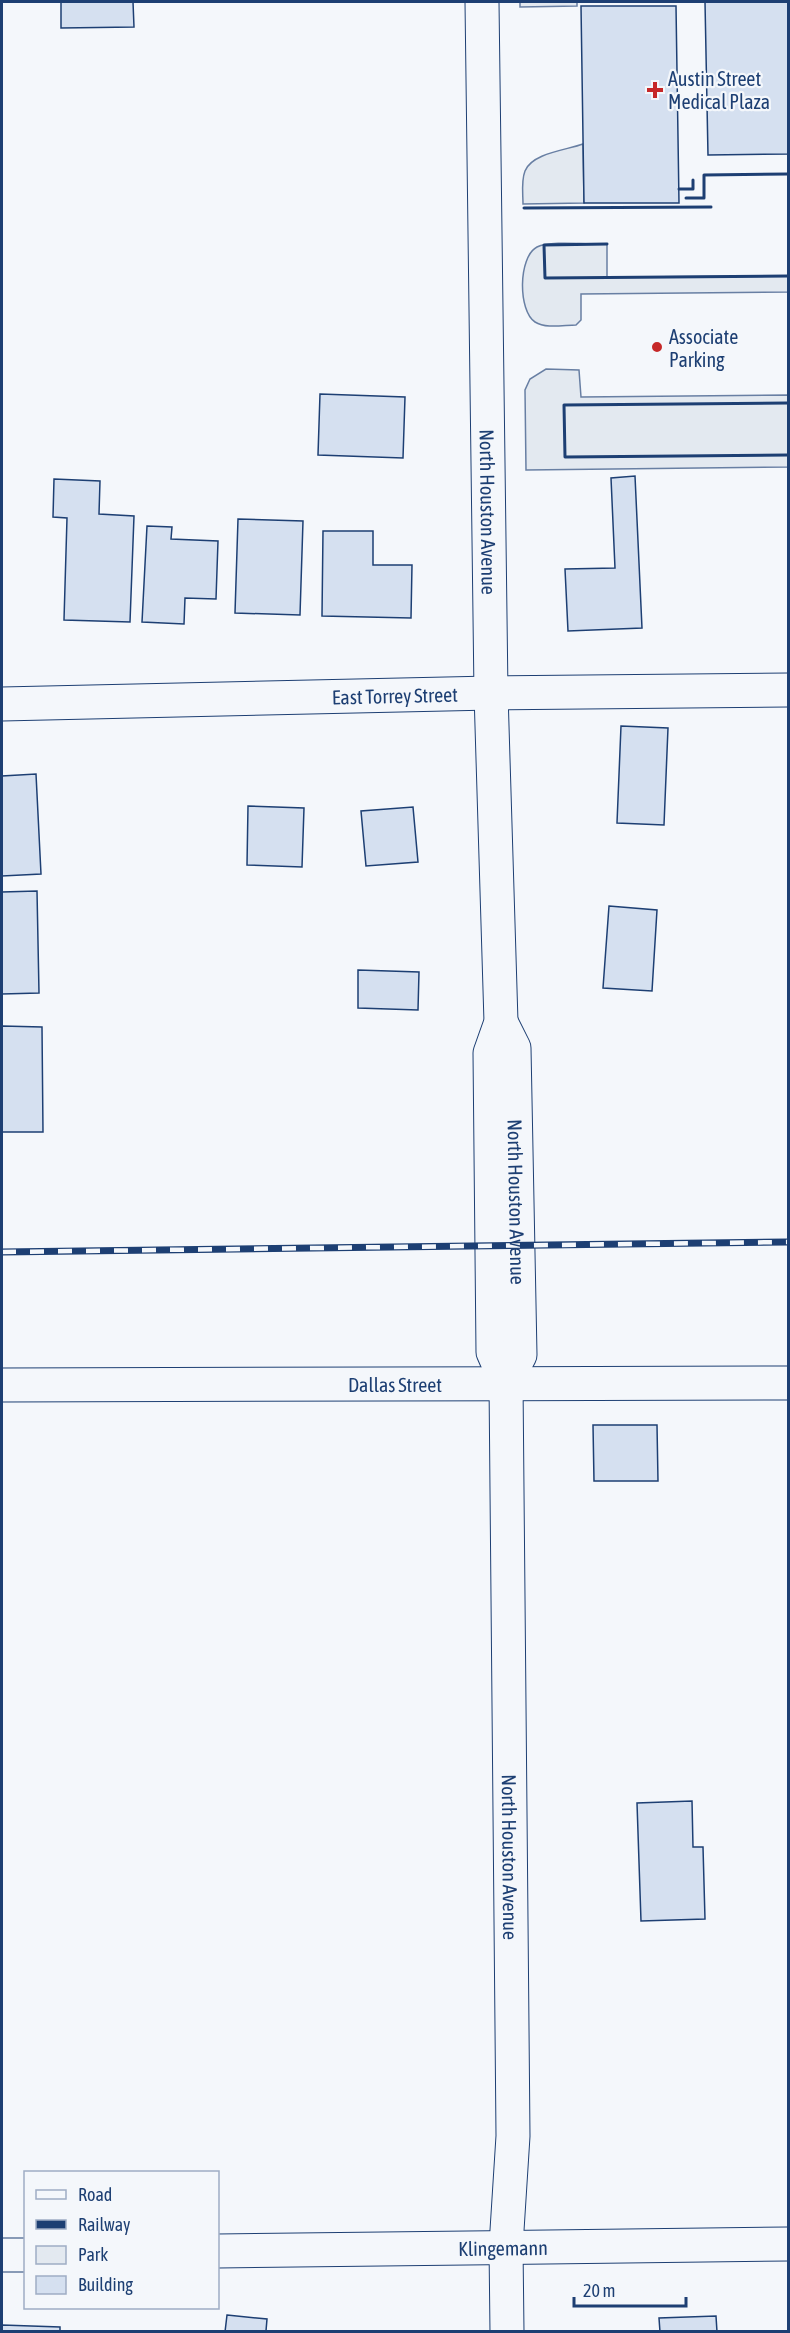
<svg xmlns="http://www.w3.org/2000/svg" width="790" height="2333" font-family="'Asap Condensed',sans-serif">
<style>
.green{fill:#e3e9f0;stroke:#687fa3;stroke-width:1.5}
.building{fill:#d5e0f0;stroke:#1d3f73;stroke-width:1.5}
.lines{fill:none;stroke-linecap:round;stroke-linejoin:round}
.street-casing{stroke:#1d3f73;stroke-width:35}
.secondary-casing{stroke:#1d3f73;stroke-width:35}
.street{stroke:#f4f7fb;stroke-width:33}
.secondary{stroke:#f4f7fb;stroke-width:33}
.rail-casing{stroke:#1d3f73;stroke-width:7}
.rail{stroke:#f4f7fb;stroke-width:4.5;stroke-dasharray:14;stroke-linecap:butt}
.wall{stroke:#1d3f73;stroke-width:3}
.poi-dot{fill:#c62828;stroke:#f4f7fb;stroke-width:2}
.labels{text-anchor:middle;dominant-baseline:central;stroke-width:4.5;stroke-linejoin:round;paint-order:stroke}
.poi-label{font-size:20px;fill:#1d3f73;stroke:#f4f7fb;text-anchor:start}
.street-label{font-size:20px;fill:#1d3f73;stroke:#f4f7fb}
</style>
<rect width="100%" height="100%" fill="#f4f7fb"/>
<g class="green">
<path d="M 520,2 L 577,2 L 577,6 L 520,7 Z"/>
<path d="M 583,144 L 584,203 L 523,204 C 523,194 521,181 525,171 C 532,153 567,150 583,144 Z"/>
<path d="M 607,244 L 607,277 L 788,276 L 788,292 L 581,294 L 581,320 L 576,325 C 564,325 546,329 535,322 C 518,311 518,257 537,247 C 551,240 590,245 607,244 Z"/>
<path d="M 546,369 L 579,370 L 581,397 L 788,395 L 788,467 L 526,470 L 525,390 L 530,379 Z"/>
</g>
<g class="building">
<path d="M 61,2 L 133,2 L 134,27 L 61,28 Z"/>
<path d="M 705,2 L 788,2 L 788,154 L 708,155 Z"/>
<path d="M 581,6 L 676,6 L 679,203 L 584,203 Z"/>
<path d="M 320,394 L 405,397 L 403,458 L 318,455 Z"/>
<path d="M 635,476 L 642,628 L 568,631 L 565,569 L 615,568 L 611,478 Z"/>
<path d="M 54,479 L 100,481 L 99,514 L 134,516 L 130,622 L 64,620 L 67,518 L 53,517 Z"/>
<path d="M 238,519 L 303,521 L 300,615 L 235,613 Z"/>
<path d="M 147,526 L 172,527 L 171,539 L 218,541 L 216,599 L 185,598 L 184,624 L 142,622 Z"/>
<path d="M 323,531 L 373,531 L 373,565 L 412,565 L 411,618 L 322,616 Z"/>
<path d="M 621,726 L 668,728 L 664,825 L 617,823 Z"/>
<path d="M 36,774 L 41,874 L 2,876 L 2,776 Z"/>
<path d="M 248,806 L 304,808 L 302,867 L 247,865 Z"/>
<path d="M 413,807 L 418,862 L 366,866 L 361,811 Z"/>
<path d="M 37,891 L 39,993 L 2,994 L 2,892 Z"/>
<path d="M 609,906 L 657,910 L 652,991 L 603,988 Z"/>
<path d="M 358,970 L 419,972 L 418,1010 L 358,1008 Z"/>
<path d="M 2,1026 L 42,1027 L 43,1132 L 2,1132 Z"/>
<path d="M 593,1425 L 657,1425 L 658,1481 L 594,1481 Z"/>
<path d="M 692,1801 L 693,1847 L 703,1847 L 705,1919 L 641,1921 L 637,1803 Z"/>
<path d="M 227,2315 L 267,2319 L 266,2331 L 271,2332 L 225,2332 Z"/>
<path d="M 716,2316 L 717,2332 L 660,2332 L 659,2318 Z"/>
<path d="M 2,2325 L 60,2327 L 60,2332 L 2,2332 Z"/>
</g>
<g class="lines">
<g class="street-casing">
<g id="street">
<path id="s1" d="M 482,2 L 491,693 L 501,1022 L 490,1053 L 493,1352 L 506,1382 L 513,2136 L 506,2246 L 507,2332"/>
<path id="s2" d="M 501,1022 L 514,1048 L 520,1355 L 506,1382"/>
<path id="s3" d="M 2,1385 L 788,1383"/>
<path id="s4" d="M 218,2251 L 788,2244"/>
<path d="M 2,2255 L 26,2255"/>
</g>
</g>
<g class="secondary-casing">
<g id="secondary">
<path id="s5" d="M 2,704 L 491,693 L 788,690"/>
</g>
</g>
<use href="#street" class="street"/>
<use href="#secondary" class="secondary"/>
<g class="rail-casing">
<path id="rail" d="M 2,1252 L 788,1242"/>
</g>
<use href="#rail" class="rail"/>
<g class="wall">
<path d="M 679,189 L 693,189 L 693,180"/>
<path d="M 686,198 L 704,198 L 704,175 L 788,174"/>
<path d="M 524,208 L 711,207"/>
<path d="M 607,244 L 544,245 L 545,278 L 788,276"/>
<path d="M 788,403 L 564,405 L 565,457 L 788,455"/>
</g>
</g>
<g class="poi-dot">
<path d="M652 81h6v6h6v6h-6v6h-6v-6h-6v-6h6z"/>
<circle cx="657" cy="347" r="6"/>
</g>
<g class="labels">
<g class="poi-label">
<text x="668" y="78">Austin Street<tspan x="668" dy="23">Medical Plaza</tspan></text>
<text x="669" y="336">Associate<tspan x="669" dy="23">Parking</tspan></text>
</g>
<g class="street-label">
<text stroke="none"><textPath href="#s1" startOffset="510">North Houston Avenue</textPath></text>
<text stroke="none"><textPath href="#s5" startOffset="393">East Torrey Street</textPath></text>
<text stroke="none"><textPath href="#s2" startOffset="183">North Houston Avenue</textPath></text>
<text stroke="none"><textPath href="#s3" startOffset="393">Dallas Street</textPath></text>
<text stroke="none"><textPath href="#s1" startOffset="1860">North Houston Avenue</textPath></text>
<text stroke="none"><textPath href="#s4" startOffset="285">Klingemann</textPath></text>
</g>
</g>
<rect width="790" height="2333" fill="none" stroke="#1d3f73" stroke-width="6"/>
<rect x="24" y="2171" width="195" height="138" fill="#f4f7fb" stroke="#9eadc5" stroke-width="1.5"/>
<rect x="36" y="2190" width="30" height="9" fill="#f4f7fb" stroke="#9eadc5" stroke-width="1.5"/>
<text x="78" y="2201" font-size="18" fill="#1d3f73">Road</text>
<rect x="36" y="2220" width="30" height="9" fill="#1d3f73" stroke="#9eadc5" stroke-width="1.5"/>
<text x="78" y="2231" font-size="18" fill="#1d3f73">Railway</text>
<rect x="36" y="2246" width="30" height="18" fill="#e3e9f0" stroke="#9eadc5" stroke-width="1.5"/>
<text x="78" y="2261" font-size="18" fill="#1d3f73">Park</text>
<rect x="36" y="2276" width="30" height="18" fill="#d5e0f0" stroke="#9eadc5" stroke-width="1.5"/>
<text x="78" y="2291" font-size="18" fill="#1d3f73">Building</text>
<path d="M574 2297v9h112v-9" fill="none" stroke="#1d3f73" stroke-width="3"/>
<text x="583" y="2297" font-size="18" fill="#1d3f73" stroke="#f4f7fb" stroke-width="4.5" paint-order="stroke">20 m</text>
</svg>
